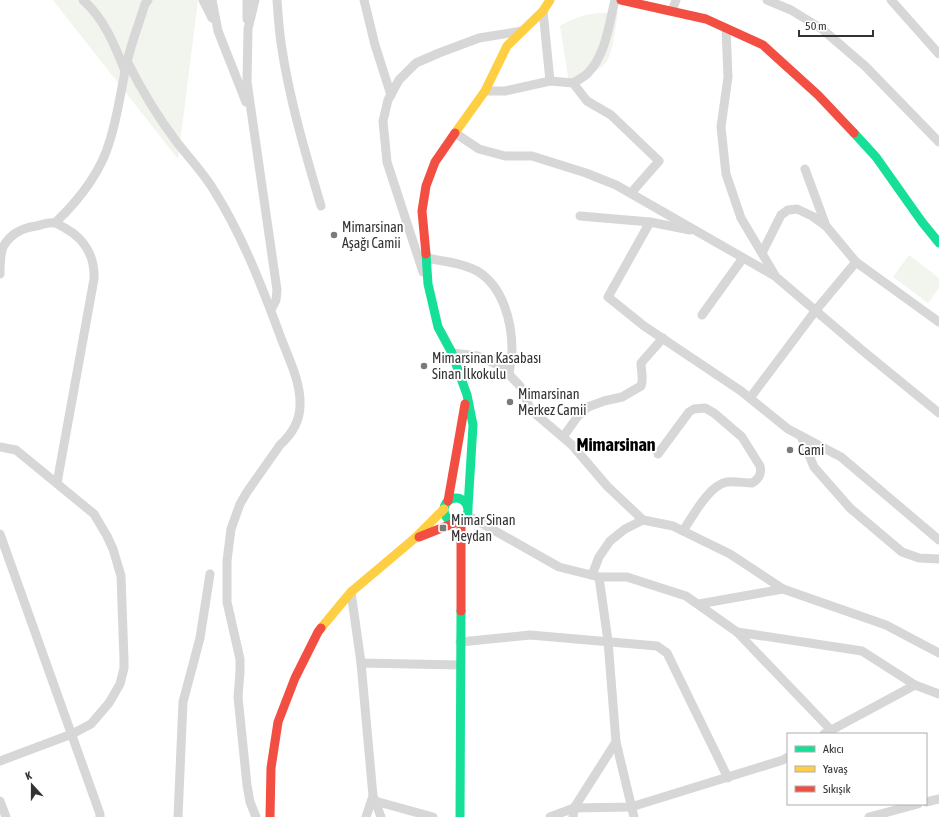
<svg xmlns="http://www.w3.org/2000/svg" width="939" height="817" font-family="'Asap Condensed',sans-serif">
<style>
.green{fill:#f1f5ed}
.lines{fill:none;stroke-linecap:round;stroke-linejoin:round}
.street{stroke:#d7d7d7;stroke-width:9}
.fast{stroke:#16e098;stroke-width:9}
.slow{stroke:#ffcf43;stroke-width:9}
.jam{stroke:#f24e42;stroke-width:9}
.poi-dot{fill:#7a7a7a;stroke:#fff;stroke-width:1.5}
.labels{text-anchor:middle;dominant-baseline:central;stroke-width:4;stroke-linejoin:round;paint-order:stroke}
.poi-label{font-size:14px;fill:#333;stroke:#fff;text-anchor:start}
.district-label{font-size:18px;font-weight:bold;fill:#000;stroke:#fff}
</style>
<rect width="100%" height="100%" fill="#fff"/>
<g class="green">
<path d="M 53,0 L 198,0 L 178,159 Z"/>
<path d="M 601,13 L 618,13 C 615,28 614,45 608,59 C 603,70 580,80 569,83 L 560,26 C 573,18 585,14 601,13 Z"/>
<path d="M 909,255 L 939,278 L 939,288 L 928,303 L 893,277 Z"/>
</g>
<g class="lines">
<g class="street">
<path d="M 83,0 C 104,18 115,46 125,71"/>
<path d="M 203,0 L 212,18"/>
<path d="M 212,0 L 218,31 L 246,102"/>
<path d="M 255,0 L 248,29 L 247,82 L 277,290 L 276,300 L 271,310"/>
<path d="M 277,0 C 278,14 279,29 281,43 C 289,98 305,152 321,206"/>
<path d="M 364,0 L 375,45 L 391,95"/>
<path d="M 767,0 L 791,10 L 822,29 L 865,66 L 939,142"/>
<path d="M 891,0 L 939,54"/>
<path d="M 543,11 L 550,81"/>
<path d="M 672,11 L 676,0"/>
<path d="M 247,19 L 247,0"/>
<path d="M 726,28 L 728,77 L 721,127 L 726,174 L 741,218 L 776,277 L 863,351 L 939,413"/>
<path d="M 127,61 C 141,89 157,116 176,141 C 189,158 204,173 215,192 C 243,237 263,289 281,338 C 289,359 301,383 300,405 C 300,421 292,434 280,445 L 247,492 L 240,504 L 231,529 L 227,561 L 227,602 L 240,659 L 240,672 L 238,697 L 247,785 L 250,802 L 256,817"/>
<path d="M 573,83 C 578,80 584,77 588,73 C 606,54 609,24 615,0"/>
<path d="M 485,91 L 505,91 L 550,81 L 573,83 L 587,101 L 611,115 L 659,161 L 631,193"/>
<path d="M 455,133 L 479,149 L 505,156 L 532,156 L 586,173 L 616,185 L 775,276"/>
<path d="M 805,169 L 826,226 L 856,262 L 939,322"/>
<path d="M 580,216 L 650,222 L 690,230"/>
<path d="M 650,222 L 608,297 L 644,326 L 741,391 L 788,429 L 841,457 L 939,540"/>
<path d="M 55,223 C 79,200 101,173 110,140 C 118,115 121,88 127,63 C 131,43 139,24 145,4 L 148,0"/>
<path d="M 762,253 L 781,215 L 788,210 L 797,209 L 812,216 L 826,226"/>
<path d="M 426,258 C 443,261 462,263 477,271 C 503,286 512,322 512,350 C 512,358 510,366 509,374"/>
<path d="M 423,272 L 387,162 L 383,121 L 388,100 L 399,80 L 416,63 L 439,53 L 479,38 L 522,31"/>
<path d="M 0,274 C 0,265 0,255 3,247 C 10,234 22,228 36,226 C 41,225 49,222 54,223 C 58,223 62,227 65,228 C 85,239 95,257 94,279 L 57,483"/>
<path d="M 702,315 L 743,258"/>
<path d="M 452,353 L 478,356 L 502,367 L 520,386 L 531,410 L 572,445 L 607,486 L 643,520"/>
<path d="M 750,398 L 816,310 L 856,262"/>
<path d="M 801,436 L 814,467 L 850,508 L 902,552 L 919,558 L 939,559"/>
<path d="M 563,437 L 578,416 L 588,407 L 604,401 L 622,397 L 641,386 C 644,378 641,372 641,363 L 663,338"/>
<path d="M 0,447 L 16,450 L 94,514 L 107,536 L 113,549 L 121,576 L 124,660 L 124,668 L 120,684 L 109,703 L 91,724 L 72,734 L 0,761"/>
<path d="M 658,454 L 689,412 L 694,409 L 705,408 L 714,413 L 742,437 L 760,466 C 762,474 759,479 752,483 C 744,483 735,481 727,482 C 709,485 693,516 683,531"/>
<path d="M 467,515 L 559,567 L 599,577 L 627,577 L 686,596 L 737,632 L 831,730"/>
<path d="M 0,534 L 100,814 L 100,817"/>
<path d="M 592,575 L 599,557 L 610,541 L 625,529 L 643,520 L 673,526 L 683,531 L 730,554 L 783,589"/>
<path d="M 599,577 L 608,641 L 616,742 L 634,817"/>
<path d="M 351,592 L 361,663 L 373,796 L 366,817"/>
<path d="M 699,604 L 783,589 L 886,625 L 939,653"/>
<path d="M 737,632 L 862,651 L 915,685 L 939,694"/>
<path d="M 460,642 L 530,635 L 657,646 L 667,653 L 728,778"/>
<path d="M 361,663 L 460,665"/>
<path d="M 824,734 L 915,685"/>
<path d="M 374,798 L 381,817"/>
<path d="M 0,801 L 6,817"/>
<path d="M 375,801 L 433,817"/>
<path d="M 926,802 L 939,799"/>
<path d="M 178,817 L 183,702 L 200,638 L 210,574"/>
<path d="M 550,817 L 574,808 L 631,807 L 783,760 L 788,757"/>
<path d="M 573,817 L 574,808 L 616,742"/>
<path d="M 869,817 L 918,804"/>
</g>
<g class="fast">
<path d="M 854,133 L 876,157 L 922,222 L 939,243"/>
<path d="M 426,254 L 428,284 L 438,327 L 452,353 L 467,395 L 473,425 L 468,507"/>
<circle cx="456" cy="510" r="12"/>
<path d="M 460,817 L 461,611"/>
</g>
<g class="slow">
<path d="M 455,133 L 485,91 L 507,46 L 543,11 L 550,0"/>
<path d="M 321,628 L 351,592 L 415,538 L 444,509"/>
</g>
<g class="jam">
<path d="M 621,0 L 706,19 L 763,45 L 818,95 L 854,133"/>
<path d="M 426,254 L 422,211 L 426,186 L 435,162 L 455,133"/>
<path d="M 448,501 L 465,404"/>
<path d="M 419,537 L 457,522"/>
<path d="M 461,611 L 461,521"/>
<path d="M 270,817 L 271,768 L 278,722 L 295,678 L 318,632 L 321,628"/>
</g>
</g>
<g class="poi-dot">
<circle cx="334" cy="235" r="4"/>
<circle cx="424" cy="366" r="4"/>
<circle cx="510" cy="402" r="4"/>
<circle cx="790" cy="450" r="4"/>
<rect x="439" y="524" width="8" height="8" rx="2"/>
</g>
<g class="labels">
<g class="poi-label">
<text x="342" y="227">Mimarsinan<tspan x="342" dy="16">Aşağı Camii</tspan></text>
<text x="432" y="358">Mimarsinan Kasabası<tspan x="432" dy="16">Sinan İlkokulu</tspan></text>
<text x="518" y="394">Mimarsinan<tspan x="518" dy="16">Merkez Camii</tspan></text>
<text x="798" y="450">Cami</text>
<text x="451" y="520">Mimar Sinan<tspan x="451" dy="16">Meydan</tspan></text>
</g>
<g class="district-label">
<text x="616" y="444">Mimarsinan</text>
</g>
</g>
<rect x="787" y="733" width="140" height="72" fill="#ffffff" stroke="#adadad"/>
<rect x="795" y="746" width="20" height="6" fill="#16e098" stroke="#adadad"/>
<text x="823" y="753" font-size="12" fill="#333333">Akıcı</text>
<rect x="795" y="766" width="20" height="6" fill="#ffcf43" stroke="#adadad"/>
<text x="823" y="773" font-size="12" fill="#333333">Yavaş</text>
<rect x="795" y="786" width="20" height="6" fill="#f24e42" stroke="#adadad"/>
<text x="823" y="793" font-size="12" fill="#333333">Sıkışık</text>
<g transform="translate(32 785) rotate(339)" stroke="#ffffff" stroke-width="3" paint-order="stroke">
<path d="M0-3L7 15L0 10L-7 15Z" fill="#333333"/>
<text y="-6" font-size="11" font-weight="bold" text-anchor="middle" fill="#333333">K</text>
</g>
<path d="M799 30v6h74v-6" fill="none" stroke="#333333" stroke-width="2"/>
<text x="805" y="30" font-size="12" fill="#333333" stroke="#ffffff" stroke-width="3" paint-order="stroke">50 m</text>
</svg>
